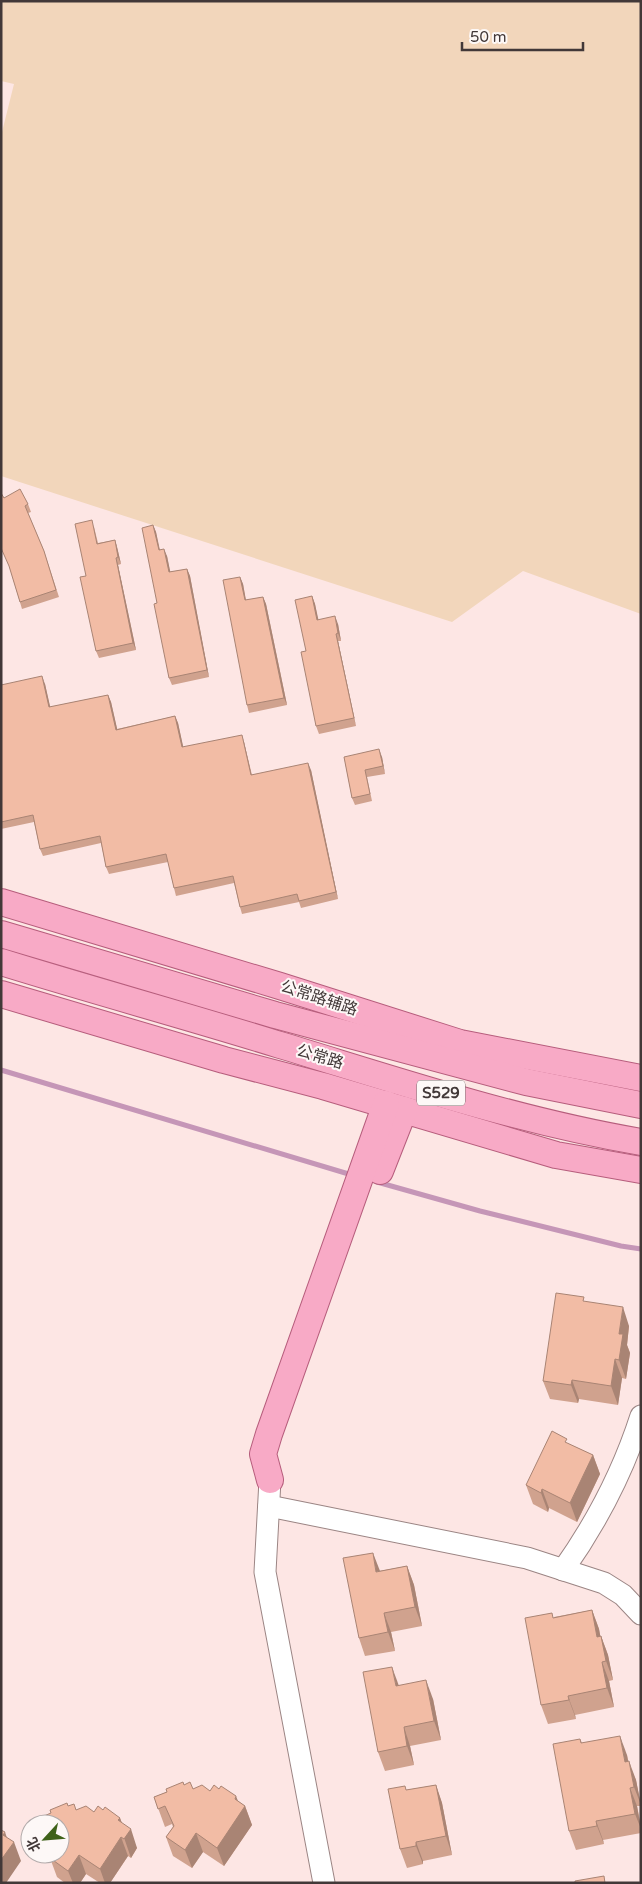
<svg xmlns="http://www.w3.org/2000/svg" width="642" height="1884" font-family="'Varela Round','Noto Sans SC',sans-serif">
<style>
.green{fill:#f2d6bb}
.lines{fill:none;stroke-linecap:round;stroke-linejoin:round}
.stream{stroke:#c596b7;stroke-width:5}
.minor-casing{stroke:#9b8584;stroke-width:23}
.major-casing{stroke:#b65d7c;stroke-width:28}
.minor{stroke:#fff;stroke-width:21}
.major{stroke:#f8aac6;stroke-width:26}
.wall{fill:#d0a28e}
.shaded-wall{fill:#a98474}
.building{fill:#f2bca5;stroke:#a98474}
.labels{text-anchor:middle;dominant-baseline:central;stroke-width:4;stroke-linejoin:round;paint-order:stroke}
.shield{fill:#fdf8f7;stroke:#7a7271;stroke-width:1}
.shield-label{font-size:15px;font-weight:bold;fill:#423838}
.street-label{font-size:16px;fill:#423838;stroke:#fdf8f7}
</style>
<rect width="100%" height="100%" fill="#fde6e4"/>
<path class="green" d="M 1,1 L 641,1 L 641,614 L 523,571 L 452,622 L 1,476 L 1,136 L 14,84 L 1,81 Z"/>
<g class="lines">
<g class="stream">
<path d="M 1,1070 L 352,1175"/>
<path d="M 377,1182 L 480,1211 L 621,1246 L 641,1249"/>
</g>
<g class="minor-casing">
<g id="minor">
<path d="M 270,1480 L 265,1572 L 324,1883"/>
<path d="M 269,1506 L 527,1558 L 604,1583 L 623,1595 L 641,1614"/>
<path d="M 563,1570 C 597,1522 623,1472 641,1416"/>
</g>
</g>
<g class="major-casing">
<g id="major">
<path d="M 1,902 L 280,986 L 460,1043 L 641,1078"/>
<path d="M 1,934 L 275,1015 L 526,1082 L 641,1105"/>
<path d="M 1,962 C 94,991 187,1016 280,1045 C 399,1081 518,1121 641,1142"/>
<path d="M 1,994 L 224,1060 L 323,1086 L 556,1155 L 641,1170"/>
<path d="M 380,1171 L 404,1110"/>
<path d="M 270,1480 L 263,1454 L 269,1434 L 386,1104"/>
</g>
</g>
<use href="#minor" class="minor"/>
<use href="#major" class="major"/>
</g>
<g class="wall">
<path d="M 4,498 L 28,504 L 31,512 L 28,513 L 44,551 L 59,597 L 22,609 L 10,569 Z"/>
<path d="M 153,525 L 156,532 L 160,550 L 167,556 L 170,572 L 187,569 L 190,576 L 209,677 L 172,685 L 169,678 L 157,603 Z"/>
<path d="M 94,527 L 98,543 L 115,540 L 117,547 L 121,564 L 118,565 L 136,650 L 99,658 L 96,651 L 86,576 Z"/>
<path d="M 240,577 L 243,584 L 246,600 L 263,597 L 266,604 L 287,705 L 249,713 L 247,705 Z"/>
<path d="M 312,596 L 315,604 L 318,620 L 338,624 L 341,641 L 338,641 L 356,726 L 319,734 L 316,726 L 306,651 Z"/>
<path d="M 45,684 L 50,707 L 108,695 L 111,702 L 117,729 L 175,716 L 178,723 L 183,747 L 244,742 L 252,775 L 311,770 L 338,899 L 301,908 L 299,902 L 242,914 L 240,907 L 234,883 L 176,896 L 174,888 L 168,862 L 109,874 L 106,867 L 101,843 L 43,856 L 40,849 L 34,822 L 1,829 L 1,685 Z"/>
<path d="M 344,757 L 382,757 L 385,774 L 367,777 L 372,801 L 355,805 L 352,798 Z"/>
<path d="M 585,1302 L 629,1326 L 627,1345 L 630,1353 L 626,1379 L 622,1378 L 618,1405 L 579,1399 L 578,1403 L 550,1399 L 543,1381 Z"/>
<path d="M 569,1444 L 593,1455 L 600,1474 L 577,1522 L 549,1508 L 548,1512 L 533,1504 L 526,1485 Z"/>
<path d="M 407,1566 L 414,1585 L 422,1626 L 391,1632 L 395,1651 L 365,1656 L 359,1638 L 379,1571 Z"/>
<path d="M 592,1610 L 599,1629 L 600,1636 L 601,1636 L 608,1655 L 613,1680 L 609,1681 L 614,1707 L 575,1715 L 576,1719 L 548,1724 L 541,1705 L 554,1617 Z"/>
<path d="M 399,1685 L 433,1699 L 441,1740 L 410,1746 L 414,1765 L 385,1771 L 378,1752 Z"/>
<path d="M 580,1739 L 582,1743 L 627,1755 L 628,1762 L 636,1780 L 641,1806 L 637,1806 L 641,1826 L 641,1833 L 603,1840 L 604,1844 L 576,1850 L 569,1831 Z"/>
<path d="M 184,1785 L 193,1789 L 210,1791 L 238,1801 L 245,1806 L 252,1825 L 224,1866 L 203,1852 L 192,1868 L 173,1856 L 166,1837 L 173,1827 L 172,1824 L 165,1827 L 154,1797 Z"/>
<path d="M 436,1785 L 442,1803 L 452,1855 L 423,1861 L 423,1864 L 407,1868 L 400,1849 L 406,1790 Z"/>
<path d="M 68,1806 L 76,1810 L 94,1812 L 103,1810 L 120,1818 L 122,1823 L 137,1848 L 131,1858 L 128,1856 L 110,1883 L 100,1883 L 86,1874 L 80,1883 L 65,1883 L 57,1877 L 50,1858 L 60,1854 Z"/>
</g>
<g class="shaded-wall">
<path d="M 153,525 L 156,532 L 161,557 L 159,550 Z"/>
<path d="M 115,540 L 117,547 L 121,564 L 118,557 Z"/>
<path d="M 164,549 L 167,556 L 172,580 L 169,572 Z"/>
<path d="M 116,558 L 118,565 L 136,650 L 133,643 Z"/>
<path d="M 187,569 L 190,576 L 209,677 L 207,670 Z"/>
<path d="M 240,577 L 243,584 L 247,607 L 245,600 Z"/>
<path d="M 312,596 L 315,604 L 320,627 L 317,620 Z"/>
<path d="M 263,597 L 266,604 L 287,705 L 284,698 Z"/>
<path d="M 335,616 L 338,624 L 341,641 L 338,633 Z"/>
<path d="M 336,634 L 338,641 L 356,726 L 354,718 Z"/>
<path d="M 42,676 L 45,684 L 52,715 L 49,707 Z"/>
<path d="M 108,695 L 111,702 L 119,737 L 116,730 Z"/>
<path d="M 175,716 L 178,723 L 185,755 L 182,747 Z"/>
<path d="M 242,735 L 244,742 L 253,782 L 251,775 Z"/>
<path d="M 379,749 L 382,757 L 385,774 L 383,766 Z"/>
<path d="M 308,763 L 311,770 L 338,899 L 336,892 Z"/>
<path d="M 623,1307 L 629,1326 L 627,1345 L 630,1353 L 626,1379 L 619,1360 L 619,1334 Z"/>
<path d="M 615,1359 L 622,1378 L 618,1405 L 611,1386 Z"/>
<path d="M 572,1380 L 579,1399 L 578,1403 L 571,1385 Z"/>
<path d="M 593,1455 L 600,1474 L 577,1522 L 570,1503 Z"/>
<path d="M 542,1489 L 549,1508 L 548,1512 L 541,1493 Z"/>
<path d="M 373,1553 L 380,1571 L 376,1572 Z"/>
<path d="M 407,1566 L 414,1585 L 422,1626 L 415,1607 Z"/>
<path d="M 592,1610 L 599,1629 L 604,1656 L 597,1637 Z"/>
<path d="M 384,1613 L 391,1632 L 395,1651 L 388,1632 Z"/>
<path d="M 601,1636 L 608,1655 L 613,1680 L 606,1661 Z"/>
<path d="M 602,1662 L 609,1681 L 614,1707 L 607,1688 Z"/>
<path d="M 392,1667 L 399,1686 L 396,1686 Z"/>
<path d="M 426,1680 L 433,1699 L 441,1740 L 434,1721 Z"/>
<path d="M 568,1696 L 575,1715 L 576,1719 L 569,1700 Z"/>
<path d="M 404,1727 L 410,1746 L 414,1765 L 407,1746 Z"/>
<path d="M 620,1736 L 627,1755 L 632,1781 L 625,1762 Z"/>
<path d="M 629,1761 L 636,1780 L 641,1805 L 634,1787 Z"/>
<path d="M 436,1785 L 442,1803 L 452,1855 L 446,1836 Z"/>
<path d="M 630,1788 L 637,1806 L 641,1829 L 635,1814 Z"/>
<path d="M 236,1796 L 242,1811 L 245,1806 L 252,1825 L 224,1866 L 217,1848 L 235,1799 Z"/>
<path d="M 120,1818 L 126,1835 L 131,1829 L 137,1848 L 131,1858 L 118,1820 Z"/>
<path d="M 596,1821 L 603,1840 L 604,1844 L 597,1826 Z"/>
<path d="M 5,1832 L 10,1847 L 14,1842 L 21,1861 L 6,1883 L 1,1883 L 1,1860 L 3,1835 Z"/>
<path d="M 196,1833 L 203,1852 L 192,1868 L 185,1850 Z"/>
<path d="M 121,1837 L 128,1856 L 110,1883 L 105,1883 L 100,1869 Z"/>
<path d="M 416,1842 L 423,1861 L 423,1864 L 416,1846 Z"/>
<path d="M 79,1855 L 86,1874 L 80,1883 L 73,1883 L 68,1871 Z"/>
</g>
<g class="building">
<path d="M 20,489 L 28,504 L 25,506 L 44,551 L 56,590 L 20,602 L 9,566 L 1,548 L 1,493 L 4,498 Z"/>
<path d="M 92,520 L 97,544 L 115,540 L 118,557 L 116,558 L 133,643 L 96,651 L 80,577 L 86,576 L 75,524 Z"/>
<path d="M 153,525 L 159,550 L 164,549 L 169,572 L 187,569 L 207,670 L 169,678 L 154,604 L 157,603 L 142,528 Z"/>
<path d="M 240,577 L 245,600 L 263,597 L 284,698 L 247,705 L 223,580 Z"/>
<path d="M 312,596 L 317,620 L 335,616 L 338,633 L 336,634 L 354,718 L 316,726 L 301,652 L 306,651 L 295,600 Z"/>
<path d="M 42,676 L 49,707 L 108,695 L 116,730 L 175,716 L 182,747 L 242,735 L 251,775 L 308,763 L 336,892 L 299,901 L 297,894 L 240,907 L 233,876 L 174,888 L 166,854 L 106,867 L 100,836 L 40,849 L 33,815 L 1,822 L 1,685 Z"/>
<path d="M 379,749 L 383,766 L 365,770 L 370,794 L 352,798 L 344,757 Z"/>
<path d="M 556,1293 L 584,1297 L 583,1301 L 623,1307 L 619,1334 L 623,1334 L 619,1360 L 615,1359 L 611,1386 L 572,1380 L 571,1385 L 543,1381 Z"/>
<path d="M 552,1431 L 567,1439 L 565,1442 L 593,1455 L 570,1503 L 542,1489 L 541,1493 L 526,1485 Z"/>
<path d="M 373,1553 L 376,1572 L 407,1566 L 415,1607 L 384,1613 L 388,1632 L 359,1638 L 343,1558 Z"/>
<path d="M 592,1610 L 597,1637 L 601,1636 L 606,1661 L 602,1662 L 607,1688 L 568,1696 L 569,1700 L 541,1705 L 525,1618 L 552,1613 L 553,1618 Z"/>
<path d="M 392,1667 L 396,1686 L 426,1680 L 434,1721 L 404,1727 L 407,1746 L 378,1752 L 363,1672 Z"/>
<path d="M 620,1736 L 625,1762 L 629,1761 L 634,1787 L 630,1788 L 635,1814 L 596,1821 L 597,1826 L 569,1831 L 553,1744 L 580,1739 L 581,1743 Z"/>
<path d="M 183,1782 L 184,1785 L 190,1782 L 193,1789 L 202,1785 L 210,1791 L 214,1785 L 219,1789 L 221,1786 L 236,1796 L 235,1799 L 245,1806 L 217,1848 L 196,1833 L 185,1850 L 166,1837 L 174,1826 L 165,1806 L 158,1809 L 154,1797 L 167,1792 L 166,1789 Z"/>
<path d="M 436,1785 L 446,1836 L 416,1842 L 416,1846 L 400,1849 L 388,1789 L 405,1786 L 406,1790 Z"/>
<path d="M 67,1803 L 68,1806 L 74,1804 L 76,1810 L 86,1806 L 94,1812 L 98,1806 L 103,1810 L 105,1807 L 120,1818 L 118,1820 L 131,1829 L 124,1839 L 121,1837 L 100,1869 L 79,1855 L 68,1871 L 50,1858 L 53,1854 L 60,1854 L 60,1824 L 47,1824 L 44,1816 L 51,1813 L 50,1810 Z"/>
<path d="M 1,1830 L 5,1832 L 3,1835 L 14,1842 L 1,1860 Z"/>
<path d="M 604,1876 L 605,1883 L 575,1883 L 575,1881 Z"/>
</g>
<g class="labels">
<rect class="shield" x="417" y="1080.5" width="48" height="25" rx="4"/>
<g class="shield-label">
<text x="441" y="1093">S529</text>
</g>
<g class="street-label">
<text transform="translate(319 998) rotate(18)">公常路辅路</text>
<text transform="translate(320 1057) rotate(17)">公常路</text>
</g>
</g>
<rect width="642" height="1884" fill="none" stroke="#423838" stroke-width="5"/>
<g transform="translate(45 1839) rotate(244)"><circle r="24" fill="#fdf8f7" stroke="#b2abab"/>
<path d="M0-4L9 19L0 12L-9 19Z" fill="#3f621a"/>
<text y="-8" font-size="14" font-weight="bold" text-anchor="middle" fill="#423838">北</text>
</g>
<path d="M462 42v8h121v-8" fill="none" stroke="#423838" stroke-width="2.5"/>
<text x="470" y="42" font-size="15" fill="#423838" stroke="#fdf8f7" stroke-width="4" paint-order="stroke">50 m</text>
</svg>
